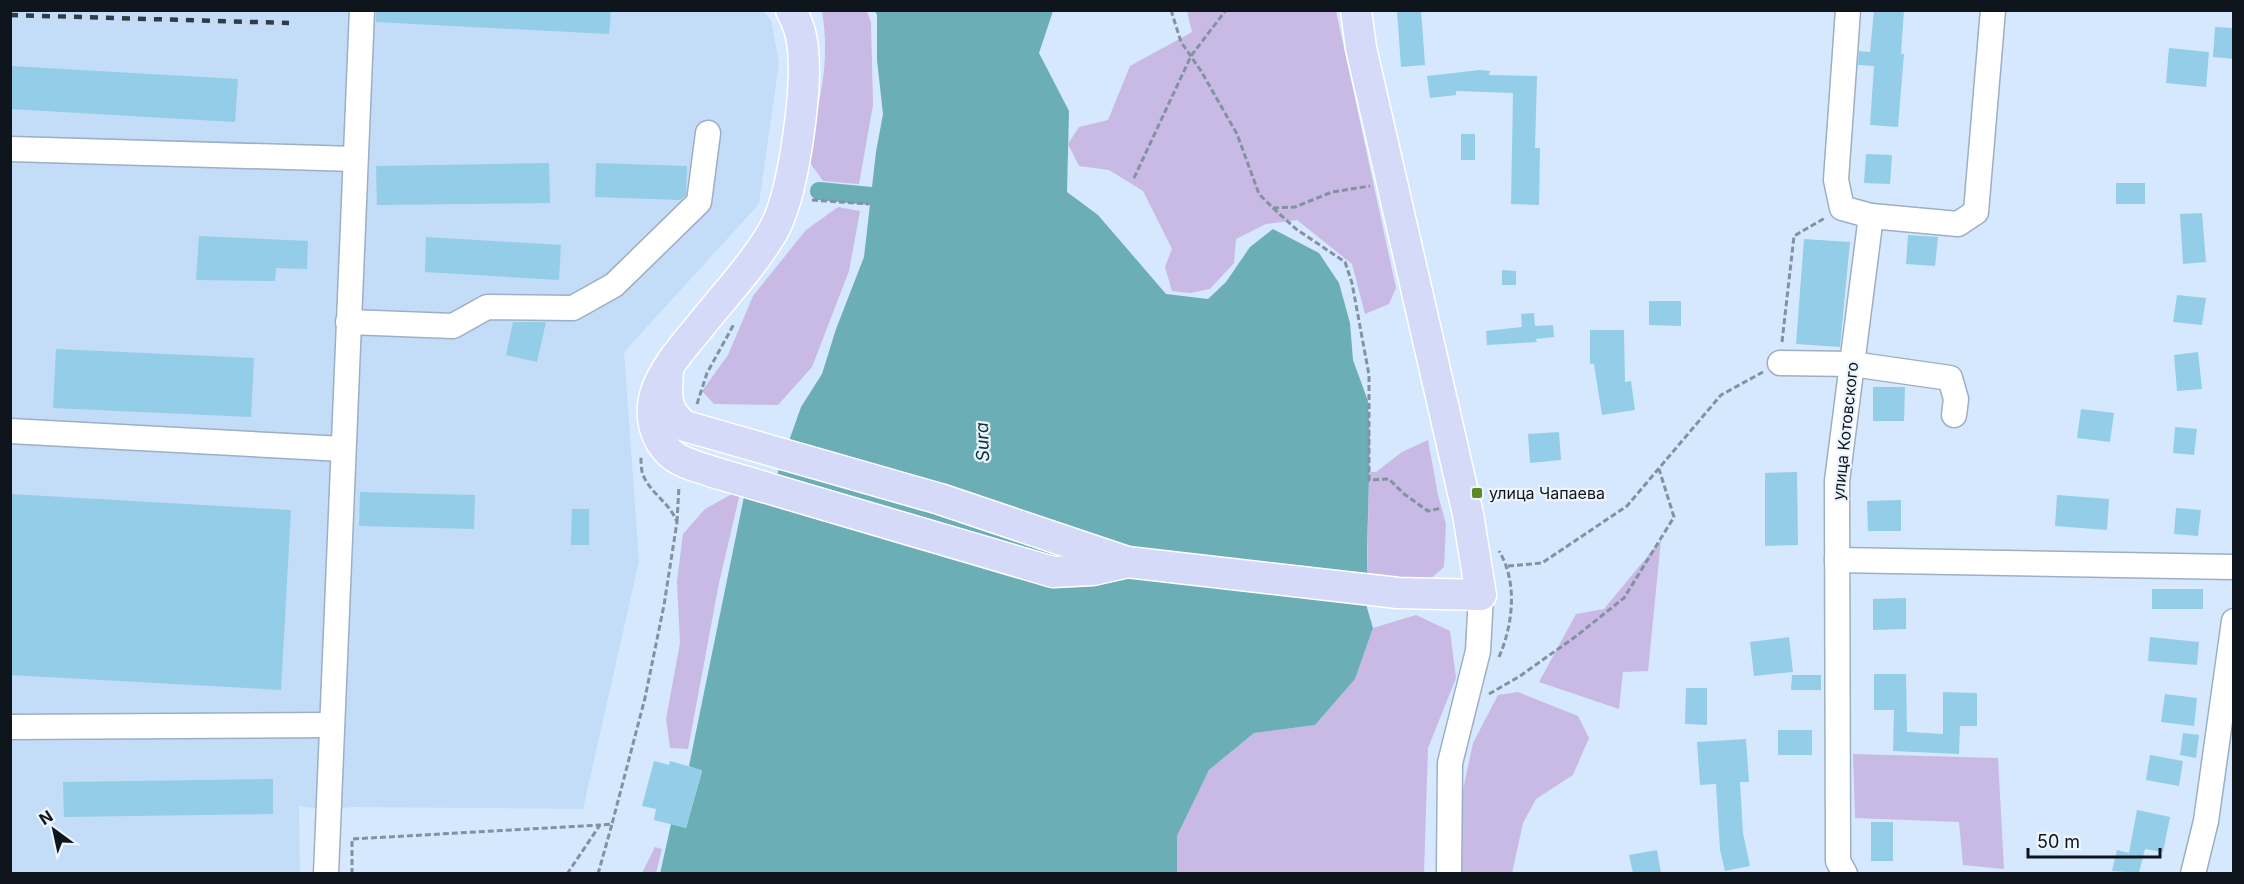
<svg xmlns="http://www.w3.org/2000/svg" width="2244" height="884" font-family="Inter,sans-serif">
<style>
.built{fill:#c3dcf8}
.green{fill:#c8bae4}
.water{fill:#6baeb5}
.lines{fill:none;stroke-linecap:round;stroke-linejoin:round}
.canal{stroke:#6baeb5;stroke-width:18}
.building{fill:#94cde7}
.minor-casing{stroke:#9dafc4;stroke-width:27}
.major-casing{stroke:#fff;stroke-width:33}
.path{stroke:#8391a1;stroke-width:3;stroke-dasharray:6 3;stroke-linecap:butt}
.minor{stroke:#fff;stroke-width:24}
.major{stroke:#d4daf8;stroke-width:30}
.rail{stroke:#323a45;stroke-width:4.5;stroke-dasharray:8 8;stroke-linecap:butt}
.poi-dot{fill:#5a8c23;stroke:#ecf4fd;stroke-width:2}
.labels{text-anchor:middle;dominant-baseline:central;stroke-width:4.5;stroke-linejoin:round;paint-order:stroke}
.street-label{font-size:16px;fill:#0f151d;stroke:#ecf4fd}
.poi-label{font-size:16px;fill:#0f151d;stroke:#ecf4fd;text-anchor:start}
.water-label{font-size:18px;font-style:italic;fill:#0e3134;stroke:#ecf4fd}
</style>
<rect width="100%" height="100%" fill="#d5e8fe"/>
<path class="built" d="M 762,10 L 771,20 L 779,63 L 759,204 L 624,352 L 639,561 L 583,809 L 352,807 L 328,810 L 299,806 L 300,873 L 11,873 L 10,11 Z"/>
<g class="green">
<path d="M 822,11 L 867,11 L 871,23 L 873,105 L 859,184 L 823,181 L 806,157 C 819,105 831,64 822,11 Z"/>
<path d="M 1187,11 L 1336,11 L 1396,288 L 1389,304 L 1365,314 L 1352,264 L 1297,220 L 1266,224 L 1236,239 L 1234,263 L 1210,289 L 1190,293 L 1172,291 L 1165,267 L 1172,249 L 1143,191 L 1109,170 L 1079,166 L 1068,144 L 1079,127 L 1108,120 L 1130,66 L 1192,32 Z"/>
<path d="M 838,207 L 860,211 L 849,271 L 812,367 L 778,405 L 714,404 L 702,391 L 728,355 L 753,296 L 806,230 Z"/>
<path d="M 1428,440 L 1438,495 L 1446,524 L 1444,567 L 1428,581 L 1367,578 L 1369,472 L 1376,472 L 1402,452 Z"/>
<path d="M 741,489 L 719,583 L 688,749 L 670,748 L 666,719 L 680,643 L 677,581 L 683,534 L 705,509 Z"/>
<path d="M 1661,540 L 1648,671 L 1623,672 L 1619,709 L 1539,682 L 1576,614 L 1604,609 Z"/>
<path d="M 1416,615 L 1450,631 L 1456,678 L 1428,748 L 1424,873 L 1177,873 L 1177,836 L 1209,770 L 1254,733 L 1315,725 L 1355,679 L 1373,628 Z"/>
<path d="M 1518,692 L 1578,716 L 1589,738 L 1573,775 L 1536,799 L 1523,823 L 1512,873 L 1459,873 L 1455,827 L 1473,743 L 1498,695 Z"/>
<path d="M 1853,754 L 1998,758 L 2004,869 L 1963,865 L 1959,822 L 1855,818 Z"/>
<path d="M 655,847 L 662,849 L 656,873 L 642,873 Z"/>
</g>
<path class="water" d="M 875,11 L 1053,11 L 1039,53 L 1069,111 L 1067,192 L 1098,215 L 1166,294 L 1208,299 L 1226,282 L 1250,247 L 1273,229 L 1319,253 L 1339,283 L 1350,323 L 1353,360 L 1368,401 L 1370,440 L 1367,551 L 1367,608 L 1373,628 L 1355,679 L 1315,725 L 1254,733 L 1209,770 L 1177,836 L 1177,873 L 660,874 L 671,824 L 686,828 L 702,771 L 689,766 L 747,482 L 772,489 L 801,407 L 822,374 L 836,329 L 864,257 L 876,152 L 883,114 L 877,60 L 877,15 Z"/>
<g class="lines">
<path class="canal" d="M 819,191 L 871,196"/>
</g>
<g class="building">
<path d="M 376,10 L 611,10 L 609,34 L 376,22 Z"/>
<path d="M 1397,10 L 1421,10 L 1425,65 L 1401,67 Z"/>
<path d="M 1874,10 L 1904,10 L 1901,54 L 1904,54 L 1898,127 L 1870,125 L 1874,66 L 1858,65 L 1859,51 L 1870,52 Z"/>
<path d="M 2215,27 L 2234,28 L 2234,59 L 2213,57 Z"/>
<path d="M 2169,48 L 2209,52 L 2206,87 L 2166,83 Z"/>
<path d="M 10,66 L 238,79 L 235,122 L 10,109 Z"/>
<path d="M 1480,70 L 1490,71 L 1489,75 L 1537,76 L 1535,148 L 1540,148 L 1539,205 L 1511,204 L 1513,93 L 1456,91 L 1456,95 L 1430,98 L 1427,76 Z"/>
<rect x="1461" y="134" width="14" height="26"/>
<path d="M 1866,154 L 1892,155 L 1890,184 L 1864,183 Z"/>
<path d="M 549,163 L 550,203 L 377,205 L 376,166 Z"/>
<path d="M 596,163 L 687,166 L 686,195 L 680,200 L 595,197 Z"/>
<rect x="2116" y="183" width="29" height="21"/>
<path d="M 2202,213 L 2206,262 L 2183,264 L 2180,214 Z"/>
<path d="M 1908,235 L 1938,237 L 1935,266 L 1906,264 Z"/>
<path d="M 199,236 L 308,241 L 307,269 L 276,268 L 275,281 L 196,280 Z"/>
<path d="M 426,237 L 561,245 L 559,280 L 425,272 Z"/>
<path d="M 1804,239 L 1850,242 L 1840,347 L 1796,344 Z"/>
<path d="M 1502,270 L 1516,271 L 1516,285 L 1502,285 Z"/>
<path d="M 2177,295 L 2206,298 L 2202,325 L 2173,322 Z"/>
<path d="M 1649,301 L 1681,301 L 1681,326 L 1649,325 Z"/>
<path d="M 1534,313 L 1535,326 L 1553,325 L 1554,337 L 1536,339 L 1537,342 L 1487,345 L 1486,331 L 1522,327 L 1521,314 Z"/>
<path d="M 513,322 L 546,322 L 537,362 L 506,355 Z"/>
<path d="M 1590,330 L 1624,330 L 1625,382 L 1631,381 L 1635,410 L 1602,415 L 1594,364 L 1590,364 Z"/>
<path d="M 56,349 L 254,358 L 251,417 L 53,408 Z"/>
<path d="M 2198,352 L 2202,389 L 2177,391 L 2174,355 Z"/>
<path d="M 1873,387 L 1905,387 L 1904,421 L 1873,421 Z"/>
<path d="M 2081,409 L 2114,413 L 2110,442 L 2077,438 Z"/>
<path d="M 2175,427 L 2197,429 L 2194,455 L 2173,453 Z"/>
<path d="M 1559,432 L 1561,460 L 1530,463 L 1528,434 Z"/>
<path d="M 1797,472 L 1798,545 L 1765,546 L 1765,473 Z"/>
<path d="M 360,492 L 475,495 L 474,529 L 359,526 Z"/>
<path d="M 10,494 L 291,510 L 281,690 L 10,675 Z"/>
<path d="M 2057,495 L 2109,499 L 2107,530 L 2055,526 Z"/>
<path d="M 1901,500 L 1901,531 L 1868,531 L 1867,501 Z"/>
<path d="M 2176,508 L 2201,510 L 2198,536 L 2174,534 Z"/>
<path d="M 572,509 L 589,509 L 589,545 L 571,545 Z"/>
<rect x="2152" y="589" width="51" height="20"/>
<path d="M 1906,598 L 1906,629 L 1873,630 L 1873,599 Z"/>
<path d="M 1789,637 L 1793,672 L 1754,676 L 1750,642 Z"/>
<path d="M 2150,637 L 2199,642 L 2197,665 L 2148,661 Z"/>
<path d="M 1874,674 L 1906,674 L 1907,732 L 1943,734 L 1943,692 L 1977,693 L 1977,726 L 1960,726 L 1959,754 L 1893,751 L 1894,710 L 1874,710 Z"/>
<path d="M 1792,675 L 1821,675 L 1821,690 L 1791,690 Z"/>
<path d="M 1686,688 L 1707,688 L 1707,725 L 1685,724 Z"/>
<path d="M 2165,694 L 2197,698 L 2194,726 L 2161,722 Z"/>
<rect x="1778" y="730" width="34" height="25"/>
<path d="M 2183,733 L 2199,735 L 2196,758 L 2180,755 Z"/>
<path d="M 1746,739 L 1749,782 L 1740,782 L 1743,833 L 1750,866 L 1725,871 L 1720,850 L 1716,784 L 1700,785 L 1697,742 Z"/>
<path d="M 2150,755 L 2183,761 L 2179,786 L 2146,780 Z"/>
<path d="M 654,761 L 669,765 L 670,761 L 702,770 L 686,828 L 654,820 L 656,809 L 642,806 Z"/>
<path d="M 273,779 L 273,814 L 64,817 L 63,782 Z"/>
<path d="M 2137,810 L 2170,817 L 2163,852 L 2145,849 L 2139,873 L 2112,871 L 2117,850 L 2129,853 Z"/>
<rect x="1871" y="822" width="22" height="39"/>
<path d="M 1657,850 L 1661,873 L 1633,873 L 1629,855 Z"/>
</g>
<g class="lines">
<g class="minor-casing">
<g id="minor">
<path d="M 10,149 L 355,159"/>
<path d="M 1871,216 L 1958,224 L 1976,212 L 1993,10"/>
<path d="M 348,322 L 453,326 L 487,307 L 573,308 L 614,285 L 699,202 L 708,133"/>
<path d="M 1780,363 L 1852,364 L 1950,378 L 1956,399 L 1954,415"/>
<path d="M 10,431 L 343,449"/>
<path d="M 1837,560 L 2234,567"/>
<path d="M 10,727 L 332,725"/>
<path d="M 326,874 L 362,10"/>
<path d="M 1449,874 L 1450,763 L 1478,651 L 1481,595"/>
<path d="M 1845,874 L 1838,861 L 1837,481 L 1871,216 L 1842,208 L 1836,180 L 1848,10"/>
<path d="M 2193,874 L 2206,821 L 2234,621"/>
</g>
</g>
<g class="major-casing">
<g id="major">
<path d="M 791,10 C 798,23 802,35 803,49 C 807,91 794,197 772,233 C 751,268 722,298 697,330 C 681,349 662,371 655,395 C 649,416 655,440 671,454 C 683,464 699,467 713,472 L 1053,572 L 1093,570 L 1124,563"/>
<path d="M 668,369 C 667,394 663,410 685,426 L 940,499 L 1127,562 L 1398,593 L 1481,595 L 1468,514 L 1361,48 L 1356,10"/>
</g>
</g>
<g class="path">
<path d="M 1171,10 L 1181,42 L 1201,71 L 1237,134 L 1259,194 L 1273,208 L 1295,207 L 1332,192 L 1370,186"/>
<path d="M 1134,178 L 1191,56 L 1226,10"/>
<path d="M 812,200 L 869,204"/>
<path d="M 1273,208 L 1296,229 L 1345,262 L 1352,283 L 1369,375 L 1369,480 L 1389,479 L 1404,494 L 1428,511 L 1442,508"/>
<path d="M 1782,342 L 1794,236 L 1825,218"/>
<path d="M 697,404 L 707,373 L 734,324"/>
<path d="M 677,522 L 679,486"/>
<path d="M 1508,566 L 1542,563 L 1627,506 L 1721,395 L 1763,372"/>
<path d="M 1499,657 C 1513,625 1518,582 1499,551"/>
<path d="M 1489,694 L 1520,676 L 1575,637 L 1624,598 L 1674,517 L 1659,469"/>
<path d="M 352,874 L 352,839 L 600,825"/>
<path d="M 567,874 L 600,825 L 612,824 L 645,698 L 664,605 L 677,522 C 670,503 651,494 643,475 C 641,470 641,462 641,456"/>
<path d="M 598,874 L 612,824"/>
</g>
<use href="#minor" class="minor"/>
<use href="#major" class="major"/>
<path class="rail" d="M 10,15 L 289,23"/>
</g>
<rect class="poi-dot" x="1471" y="487" width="12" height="12" rx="3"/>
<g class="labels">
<g class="street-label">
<text transform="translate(1845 431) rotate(-84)">улица Котовского</text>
</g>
<g class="poi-label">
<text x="1489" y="493">улица Чапаева</text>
</g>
<g class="water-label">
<text transform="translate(982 442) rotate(-92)">Sura</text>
</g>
</g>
<rect width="2244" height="884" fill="none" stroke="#0f151d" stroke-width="24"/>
<g transform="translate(54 830) rotate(327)" stroke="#ecf4fd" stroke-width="4.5" paint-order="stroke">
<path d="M0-4.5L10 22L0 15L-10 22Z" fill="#0f151d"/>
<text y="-9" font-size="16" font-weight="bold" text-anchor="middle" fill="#0f151d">N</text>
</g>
<path d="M2028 848v9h132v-9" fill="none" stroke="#0f151d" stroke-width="3"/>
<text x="2037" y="848" font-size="18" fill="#0f151d" stroke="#ecf4fd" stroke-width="4.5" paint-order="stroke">50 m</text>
</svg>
